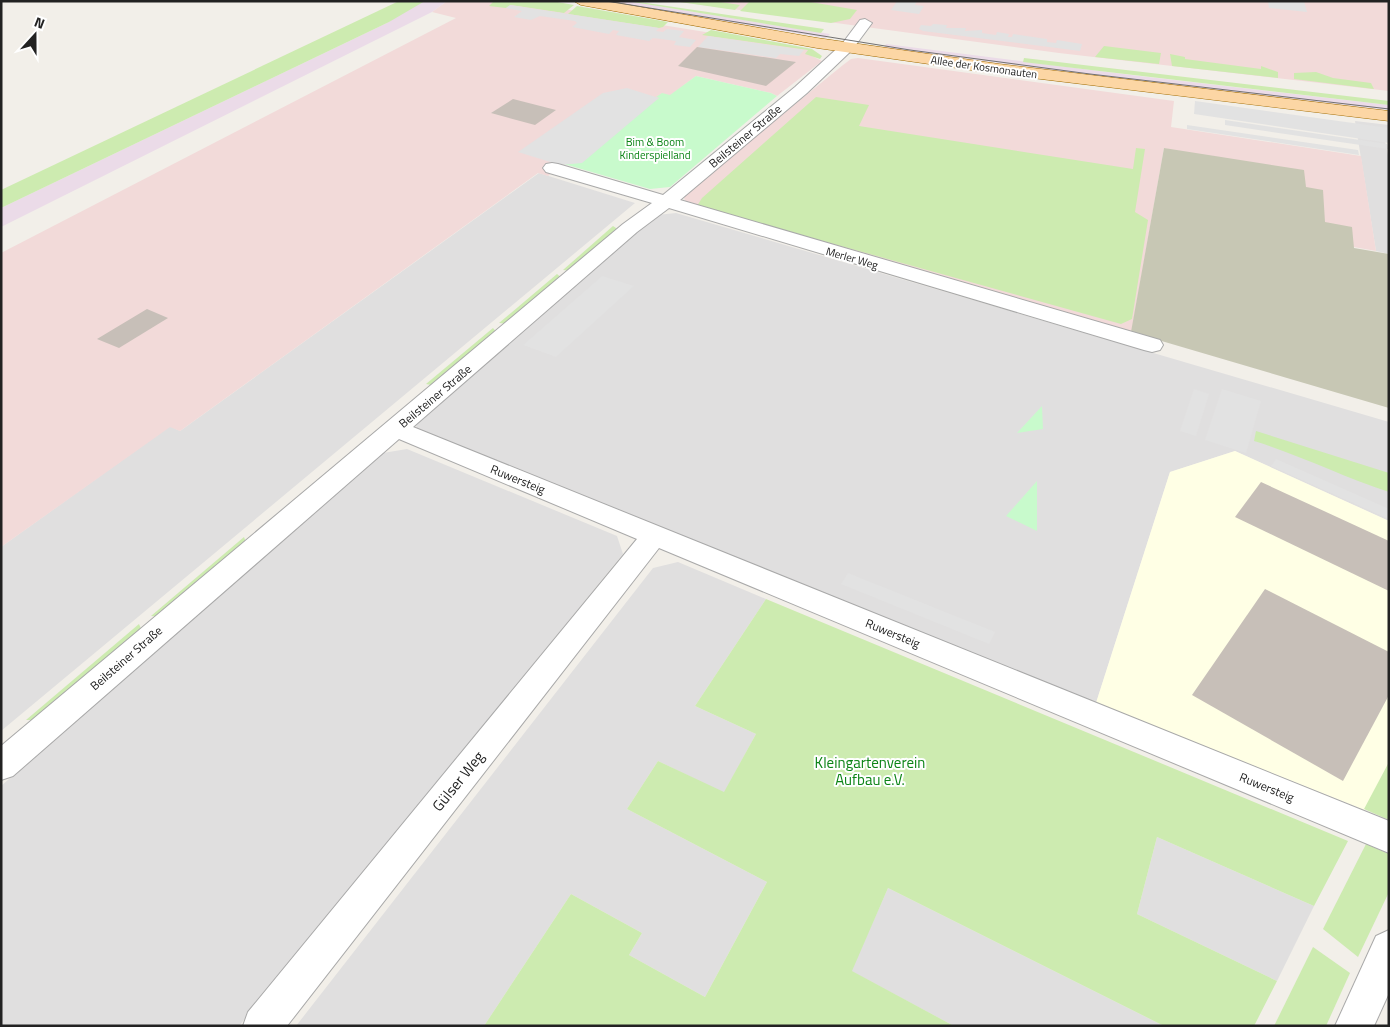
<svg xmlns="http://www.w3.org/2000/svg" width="1390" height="1027" font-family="'Titillium Web',sans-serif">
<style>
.residential{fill:#e0dfdf}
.commercial{fill:#f2dad9}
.industrial{fill:#ebdbe8}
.education{fill:#ffffe5}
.construction{fill:#c7c7b4}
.grass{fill:#cdebb0}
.park{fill:#c8facc}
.parking{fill:#e2e2e2}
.building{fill:#c7bfb8}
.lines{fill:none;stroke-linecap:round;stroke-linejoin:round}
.minor-casing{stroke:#a9a9a9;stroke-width:2}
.major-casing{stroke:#a06b00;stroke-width:1}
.minor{fill:#fff;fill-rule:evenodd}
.major{fill:#fcd6a4;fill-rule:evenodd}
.tram{stroke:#707070;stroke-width:1}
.labels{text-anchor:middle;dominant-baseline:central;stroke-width:4;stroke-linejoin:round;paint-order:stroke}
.far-street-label{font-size:11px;fill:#222;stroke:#fff}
.far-park-label{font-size:11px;fill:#0c8416;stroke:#fff}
.street-label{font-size:12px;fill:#222;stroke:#fff}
.near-park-label{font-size:15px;fill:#0c8416;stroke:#fff}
.near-street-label{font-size:15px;fill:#222;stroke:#fff}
</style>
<rect width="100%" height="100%" fill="#f2efe9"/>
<g class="residential">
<path d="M 1355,121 L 1389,125 L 1389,136 L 1384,136 L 1389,160 L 1389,254 L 1376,251 Z"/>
<path d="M 539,173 L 635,203 L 1,731 L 1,547 L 170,426 L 180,431 Z"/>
<path d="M 676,213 L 1389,422 L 1389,521 L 1235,451 L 1170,472 L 1094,709 L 417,430 L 416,424 L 657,215 Z"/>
<path d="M 407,449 L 617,536 L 623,554 L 239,1026 L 1,1026 L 1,786 L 383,453 Z"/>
<path d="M 678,562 L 766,599 L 695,706 L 756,734 L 724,793 L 658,761 L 627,809 L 767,882 L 705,997 L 629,955 L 642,933 L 571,894 L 484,1026 L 296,1026 L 653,568 Z"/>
<path d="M 1157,837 L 1314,906 L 1277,981 L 1137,914 Z"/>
<path d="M 888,888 L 1164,1026 L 954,1026 L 851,971 Z"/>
</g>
<g class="commercial">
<path d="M 447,1 L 514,1 L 811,49 L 808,54 L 822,61 L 777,96 L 771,93 L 696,76 L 582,163 L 564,164 L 548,176 L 538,173 L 180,431 L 170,427 L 1,547 L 1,253 L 456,18 L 432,12 Z"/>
<path d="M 673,1 L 1389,1 L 1389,91 L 1059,53 Z"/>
<path d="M 858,58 L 1174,101 L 1171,127 L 1361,156 L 1376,251 L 1326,242 L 1306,187 L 1164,148 L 1131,335 L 686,203 L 684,198 L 687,192 L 843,65 L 851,59 Z"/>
</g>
<g class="industrial">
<path d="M 412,1 L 447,1 L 432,12 L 1,227 L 1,208 L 389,22 Z"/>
<path d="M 600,1 L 627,1 L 830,34 L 826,38 Z"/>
<path d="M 886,44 L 1131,75 L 1389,105 L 1389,110 L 1130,80 L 884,48 Z"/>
</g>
<path class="education" d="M 1235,451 L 1389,521 L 1389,763 L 1365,810 L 1096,703 L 1170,472 Z"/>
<path class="construction" d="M 1164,148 L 1304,170 L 1306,187 L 1323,190 L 1325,222 L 1352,227 L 1354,248 L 1389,254 L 1389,408 L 1131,332 Z"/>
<g class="grass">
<path d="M 399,1 L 425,1 L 389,22 L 1,208 L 1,190 Z"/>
<path d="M 488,1 L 552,1 L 574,5 L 564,13 L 511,5 L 506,8 L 489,6 L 493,2 Z"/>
<path d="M 627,1 L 633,1 L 824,29 L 821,33 Z"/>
<path d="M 673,1 L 714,1 L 740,5 L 735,10 Z"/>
<path d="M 750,1 L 805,1 L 857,10 L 850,19 L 831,23 L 740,11 Z"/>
<path d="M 577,6 L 668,22 L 663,27 L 659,28 L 568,14 Z"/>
<path d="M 711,30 L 812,49 L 822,56 L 820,59 L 805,54 L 808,50 L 702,35 Z"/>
<path d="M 1104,46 L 1161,53 L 1159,64 L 1095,57 Z"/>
<path d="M 1170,54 L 1185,57 L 1185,59 L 1261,69 L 1261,66 L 1278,72 L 1278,78 L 1172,66 Z"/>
<path d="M 1024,58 L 1389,101 L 1389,105 L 1023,62 Z"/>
<path d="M 1316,72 L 1333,78 L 1371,83 L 1374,89 L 1294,79 L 1294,73 Z"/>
<path d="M 816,97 L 869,105 L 859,126 L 1133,169 L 1136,148 L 1145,149 L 1135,212 L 1148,220 L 1132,319 L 1121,324 L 697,206 L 702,198 Z"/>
<path d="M 613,226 L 619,230 L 572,271 L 563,270 Z"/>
<path d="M 557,274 L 563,279 L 509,324 L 499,323 Z"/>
<path d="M 493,328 L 498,334 L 436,386 L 426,384 Z"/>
<path d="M 1256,431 L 1389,473 L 1389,492 C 1343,477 1300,455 1254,441 Z"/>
<path d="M 244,537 L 247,545 L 163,617 L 151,616 Z"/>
<path d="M 766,599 L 1348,841 L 1314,906 L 1157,837 L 1137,914 L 1277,981 L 1254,1026 L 1164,1026 L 888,888 L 852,971 L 954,1026 L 484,1026 L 571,894 L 642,933 L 629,955 L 705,997 L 767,882 L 627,809 L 658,761 L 724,792 L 756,734 L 695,706 Z"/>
<path d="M 139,624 L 143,633 L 40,720 L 26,720 Z"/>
<path d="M 1389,762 L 1389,820 L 1364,809 Z"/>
<path d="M 1366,844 L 1389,854 L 1389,892 L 1358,957 L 1323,929 Z"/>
<path d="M 1313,947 L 1350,973 L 1326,1026 L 1274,1026 Z"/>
</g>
<g class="park">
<path d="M 696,76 L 771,93 L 777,96 L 670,187 L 650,189 L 564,164 L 659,98 L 656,97 L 662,93 L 670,95 Z"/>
<path d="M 1042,406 L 1043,429 L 1017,433 Z"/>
<path d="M 1037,481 L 1037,531 L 1006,516 Z"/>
</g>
<g class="parking">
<path d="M 897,1 L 917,1 L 915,5 L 924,6 L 919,14 L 891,10 Z"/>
<path d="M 1268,1 L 1304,1 L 1307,12 L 1269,8 Z"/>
<path d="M 510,5 L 659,28 L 656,31 L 663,32 L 667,29 L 684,31 L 679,37 L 696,40 L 690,47 L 674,45 L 676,41 L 653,38 L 649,41 L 616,35 L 619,31 L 613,30 L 609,34 L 572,27 L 577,23 L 575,21 L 540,16 L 531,20 L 514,17 L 522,11 L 506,8 Z"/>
<path d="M 933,24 L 947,25 L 946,28 L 966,28 L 965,31 L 982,30 L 982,33 L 996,35 L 997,32 L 1009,34 L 1008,37 L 1012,37 L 1013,34 L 1047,39 L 1047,42 L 1056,43 L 1057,40 L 1082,44 L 1080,51 L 923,31 L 919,29 L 921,25 L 931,26 Z"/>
<path d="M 708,36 L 804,50 L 799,56 L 780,54 L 776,58 L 698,47 Z"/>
<path d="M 627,88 L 659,98 L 582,163 L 560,165 L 518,152 L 603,93 Z"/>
<path d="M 1195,101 L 1389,128 L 1389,143 L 1194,114 Z"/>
<path d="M 1225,120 L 1387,144 L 1388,149 L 1225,125 Z"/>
<path d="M 1187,125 L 1358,150 L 1359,155 L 1187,129 Z"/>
<path d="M 602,276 L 634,286 L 556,357 L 523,345 Z"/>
<path d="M 1194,389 L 1209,394 L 1196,436 L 1180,431 Z"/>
<path d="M 1222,389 L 1261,401 L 1246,453 L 1205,440 Z"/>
<path d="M 1276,459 L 1389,509 L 1389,519 L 1271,466 Z"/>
<path d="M 848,573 L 995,632 L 989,644 L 841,584 Z"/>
</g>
<g class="building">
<path d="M 697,47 L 796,62 L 766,86 L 678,66 Z"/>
<path d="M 513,99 L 556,110 L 535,125 L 491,113 Z"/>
<path d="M 147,309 L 168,318 L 119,348 L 97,339 Z"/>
<path d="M 1261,482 L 1389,541 L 1389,591 L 1235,517 Z"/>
<path d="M 1265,589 L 1389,652 L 1389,695 L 1343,781 L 1192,695 Z"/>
</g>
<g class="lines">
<g class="minor-casing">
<g id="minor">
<path d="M 865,19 L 872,23 L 852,50 L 807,93 L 680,200 L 1160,340 L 1163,345 L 1160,350 L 1152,352 L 1144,350 L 669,208 L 637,232 L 413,427 L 1389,821 L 1389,853 L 659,548 L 287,1026 L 243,1026 L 248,1012 L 637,539 L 399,439 L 13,776 L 1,780 L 1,746 L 623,224 L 652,203 L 546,172 L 543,168 L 546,164 L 552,163 L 558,164 L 663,195 L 795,87 L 842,44 L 860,20 Z"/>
<path d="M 1389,930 L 1389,993 L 1374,1026 L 1335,1026 L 1376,936 Z"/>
</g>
</g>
<g class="major-casing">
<path id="major" d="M 574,1 L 606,1 L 817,38 L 999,64 L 1389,111 L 1389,121 L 999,74 L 817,48 L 581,5 Z"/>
</g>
<use href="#minor" class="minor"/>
<use href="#major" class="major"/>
<path class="tram" d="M 606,1 L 910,50 L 1090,74 L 1389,109"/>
</g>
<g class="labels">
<g class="far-street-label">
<text transform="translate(984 67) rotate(8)">Allee der Kosmonauten</text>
<text transform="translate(852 258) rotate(16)">Merler Weg</text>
</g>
<g class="far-park-label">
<text x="655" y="142">Bim &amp; Boom<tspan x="655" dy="13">Kinderspielland</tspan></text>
</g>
<g class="street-label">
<text transform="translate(745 136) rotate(-40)">Beilsteiner Straße</text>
<text transform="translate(435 396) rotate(-40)">Beilsteiner Straße</text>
<text transform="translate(518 479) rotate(22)">Ruwersteig</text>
<text transform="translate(893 633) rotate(22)">Ruwersteig</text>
<text transform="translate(126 658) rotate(-41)">Beilsteiner Straße</text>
<text transform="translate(1267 787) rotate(22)">Ruwersteig</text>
</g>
<g class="near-park-label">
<text x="870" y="762">Kleingartenverein<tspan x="870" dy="17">Aufbau e.V.</tspan></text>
</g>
<g class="near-street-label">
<text transform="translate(458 781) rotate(-51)">Gülser Weg</text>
</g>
</g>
<rect width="1390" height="1027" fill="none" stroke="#222222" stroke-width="5"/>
<g transform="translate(35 35) rotate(21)" stroke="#ffffff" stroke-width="4" paint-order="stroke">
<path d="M0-4L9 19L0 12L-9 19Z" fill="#222222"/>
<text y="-8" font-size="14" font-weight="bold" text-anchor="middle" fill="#222222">N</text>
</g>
</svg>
